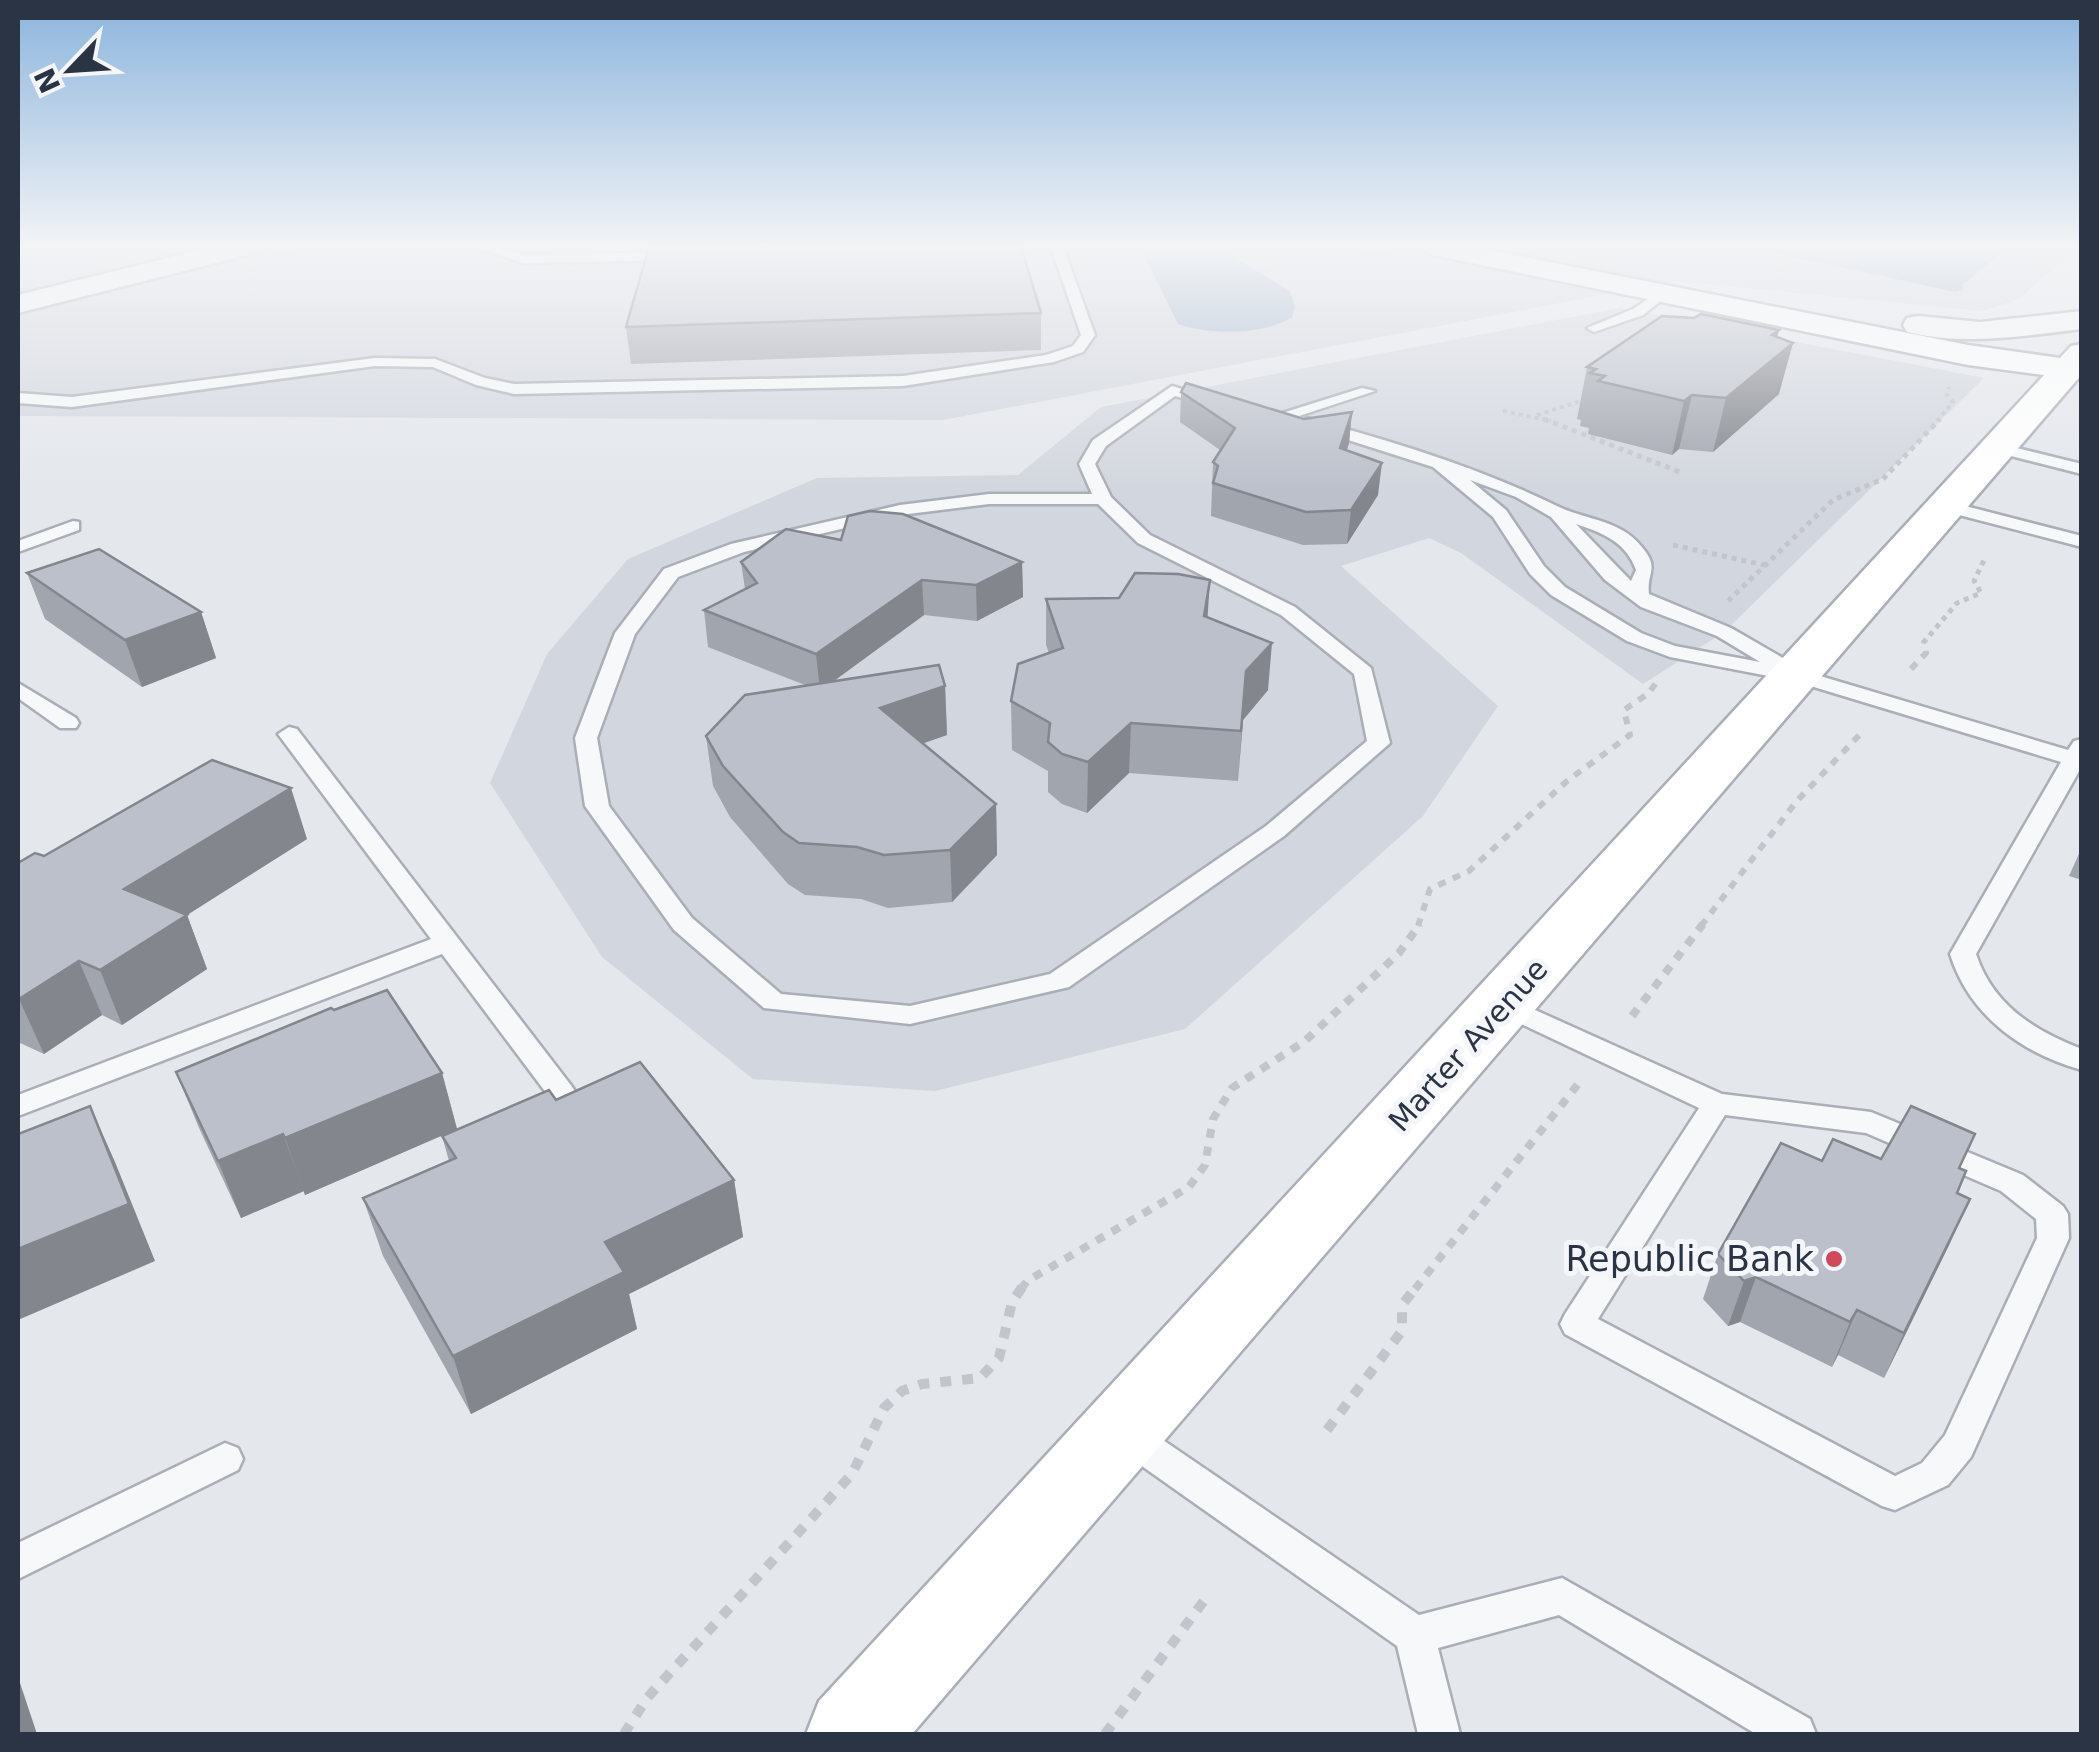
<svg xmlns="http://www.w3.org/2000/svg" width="2099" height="1752" font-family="'DejaVu Sans',sans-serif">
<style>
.built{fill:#d2d6de}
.water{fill:#9fb4cc}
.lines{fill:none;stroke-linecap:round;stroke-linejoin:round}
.service-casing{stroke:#a9aeb7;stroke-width:5}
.tertiary-casing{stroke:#a9aeb7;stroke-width:5}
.secondary-casing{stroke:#a9aeb7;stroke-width:5}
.path-far4{stroke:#c2c5cb;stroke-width:4;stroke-dasharray:4 4;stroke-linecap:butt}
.path-far3{stroke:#c2c5cb;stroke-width:5;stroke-dasharray:5 5;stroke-linecap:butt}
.path-far2{stroke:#c2c5cb;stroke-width:6;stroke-dasharray:8 8;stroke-linecap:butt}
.path-far1{stroke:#c2c5cb;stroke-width:8;stroke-dasharray:9 9;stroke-linecap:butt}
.path{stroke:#c2c5cb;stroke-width:10;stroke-dasharray:11 11;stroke-linecap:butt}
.service{fill:#f7f8fa;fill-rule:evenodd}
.tertiary{fill:#f7f8fa;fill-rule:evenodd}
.secondary{fill:#fff;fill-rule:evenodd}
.wall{fill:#a1a5ae}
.shaded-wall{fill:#83868d}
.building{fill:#bbc0ca;stroke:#83868d;stroke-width:2.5}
.poi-dot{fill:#d1495b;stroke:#f4f6f9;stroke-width:4}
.labels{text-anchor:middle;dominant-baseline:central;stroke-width:10;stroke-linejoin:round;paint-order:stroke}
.street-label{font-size:30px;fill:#2b3445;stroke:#f4f6f9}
.near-poi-label{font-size:35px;fill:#2b3445;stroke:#f4f6f9;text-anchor:end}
</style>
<rect width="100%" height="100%" fill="#e4e7ec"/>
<g class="built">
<path d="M 18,247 L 2079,247 L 2017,300 L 1982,311 L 1676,281 L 943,420 L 18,416 Z"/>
<path d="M 1620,308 L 1984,378 L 1724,632 L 1643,684 L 1461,553 L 1429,538 L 1341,566 L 1498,706 L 1423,816 L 1185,1029 L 935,1091 L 753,1079 L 602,957 L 490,783 L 547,654 L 628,559 L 817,478 L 1018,475 L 1101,407 Z"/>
</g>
<g class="water">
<path d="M 1140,247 L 1217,247 L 1290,291 L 1295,307 L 1292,317 C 1265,335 1208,335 1178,324 Z"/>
<path d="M 1705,247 L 2010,247 L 1962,285 L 1964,290 L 1955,292 L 1766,251 Z"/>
</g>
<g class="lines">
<g class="service-casing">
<g id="service">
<path d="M 475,247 L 495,247 L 524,255 L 680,252 L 686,256 L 680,260 L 524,263 Z"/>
<path d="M 1051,247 L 1063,247 L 1095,335 L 1083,352 L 1054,362 L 903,386 L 514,394 L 476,385 L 433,367 L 375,366 L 72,407 L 18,403 L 18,393 L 72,397 L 375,358 L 435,359 L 485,378 L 514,384 L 903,376 L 1046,355 L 1073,346 L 1081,335 Z"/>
<path d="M 1662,289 L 1669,293 L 1667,296 L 1643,315 L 1594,332 L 1587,328 L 1633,309 Z"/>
<path d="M 1172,386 L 1221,401 L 1213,406 L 1175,396 L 1106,446 L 1095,464 L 1111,497 L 1150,535 L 1295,607 L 1371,668 L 1390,743 L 1284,836 L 1069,987 L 910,1024 L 764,1008 L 674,930 L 585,806 L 575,738 L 615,633 L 664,569 L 731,544 L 900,505 L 989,494 L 1092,494 L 1079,464 L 1093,440 ZM 989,504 L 1098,504 L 1138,543 L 1281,615 L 1354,674 L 1367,741 L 1266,826 L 1050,974 L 910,1006 L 781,994 L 692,918 L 609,806 L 597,738 L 635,634 L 678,577 L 744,552 L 900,515 Z"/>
<path d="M 1362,388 L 1375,391 L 1299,416 C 1388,440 1476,466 1559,507 C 1587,520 1620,520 1641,546 C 1661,569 1646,572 1649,594 L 1731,628 L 1788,661 L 1790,667 L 2068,750 L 2074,741 L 2082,739 L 2082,766 L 1976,954 C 1993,1005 2033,1030 2082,1049 L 2082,1070 C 2021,1053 1969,1015 1950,954 L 2061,762 L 1794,681 L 1670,657 L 1627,641 L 1551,595 L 1530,574 L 1493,517 L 1433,467 L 1273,416 ZM 1470,480 L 1516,497 L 1551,517 L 1605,580 L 1641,607 L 1717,636 L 1760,662 L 1675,646 L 1641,633 L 1565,587 L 1544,566 L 1506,510 ZM 1576,524 C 1603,533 1626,542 1636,570 L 1631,581 Z"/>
<path d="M 1997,443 L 2082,464 L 2082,474 L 1991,451 L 1991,445 Z"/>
<path d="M 1946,501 L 2082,536 L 2082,547 L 1940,510 L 1940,502 Z"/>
<path d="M 73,521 L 79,522 L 79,530 L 18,552 L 18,541 Z"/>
<path d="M 18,683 L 76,718 L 79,723 L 76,728 L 60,728 L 18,698 Z"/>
<path d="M 289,727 L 297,729 L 570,1084 L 575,1091 L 570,1098 L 550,1098 L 442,954 L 18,1116 L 18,1095 L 431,939 L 278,734 Z"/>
<path d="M 1504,996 L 1722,1094 L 1871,1112 L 2023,1175 L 2063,1206 L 2068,1214 L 2069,1238 L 1971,1457 L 1948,1485 L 1895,1510 L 1882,1506 L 1565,1334 L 1560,1324 L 1565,1314 L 1699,1108 L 1494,1011 L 1490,1005 L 1494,999 ZM 1725,1115 L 1866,1133 L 2001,1191 L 2036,1219 L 2037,1238 L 1945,1435 L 1922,1463 L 1895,1476 L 1598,1319 Z"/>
<path d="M 1125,1419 L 1138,1423 L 1419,1615 L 1562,1578 L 1810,1719 L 1816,1734 L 1756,1734 L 1559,1615 L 1438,1648 L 1460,1734 L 1418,1734 L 1397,1646 L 1112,1445 L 1107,1434 L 1112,1423 Z"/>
<path d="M 225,1443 L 238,1448 L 243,1459 L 238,1470 L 18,1579 L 18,1543 Z"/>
</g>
</g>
<g class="tertiary-casing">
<g id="tertiary">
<path d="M 212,247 L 259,247 L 255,253 L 18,313 L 18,295 Z"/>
<path d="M 2082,311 L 2082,329 C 2023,336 1965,346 1907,332 L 1903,325 L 1907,318 L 1918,316 L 1980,322 Z"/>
</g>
</g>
<g class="secondary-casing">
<path id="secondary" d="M 1419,247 L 1474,247 L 1968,345 L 2060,358 L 2071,346 L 2082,344 L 2082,374 L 912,1734 L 806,1734 L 819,1701 L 2044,375 L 1968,365 L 1433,255 Z"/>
</g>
<g class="path-far4">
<path d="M 1341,247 L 1398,259"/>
<path d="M 280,257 L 307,247"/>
<path d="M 1503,411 L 1551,421"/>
<path d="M 1537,415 L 1587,399"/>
<path d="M 1937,421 L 1953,402 L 1947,395 L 1949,387"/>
</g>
<g class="path-far3">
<path d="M 1544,419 L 1680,472"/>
<path d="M 1673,545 L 1764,565"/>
<path d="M 1728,601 L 1833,500 L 1883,479 L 1940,419"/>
<path d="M 1923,643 L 1957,603 L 1981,593 L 1974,581 L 1985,558"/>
</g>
<g class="path-far2">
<path d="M 1911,669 L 1926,653 L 1924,640"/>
<path d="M 1418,926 L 1430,889 L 1469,871 L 1567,781 L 1630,735 L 1624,710 L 1649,693 L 1658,680"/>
<path d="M 1701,926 L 1796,802 L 1864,730"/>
</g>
<g class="path-far1">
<path d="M 1632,1016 L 1703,924"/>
<path d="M 1021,1289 L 1027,1281 L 1189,1187 L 1205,1165 L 1213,1119 L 1232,1088 L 1305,1041 L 1399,953 L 1420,924"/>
<path d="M 1415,1289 L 1579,1083"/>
</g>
<g class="path">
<path d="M 1327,1430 L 1402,1331 L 1402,1305 L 1417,1286"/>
<path d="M 624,1734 L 647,1698 L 852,1474 L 884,1408 L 902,1391 L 922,1384 L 980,1378 L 999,1358 L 1012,1302 L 1023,1286"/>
<path d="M 1105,1734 L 1206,1598"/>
</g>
<use href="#service" class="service"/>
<use href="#tertiary" class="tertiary"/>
<use href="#secondary" class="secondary"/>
</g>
<g class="wall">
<path d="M 1041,313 L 1041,350 L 631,364 L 626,327 Z"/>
<path d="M 1777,337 L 1779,394 L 1713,452 L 1679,449 L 1672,455 L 1588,434 L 1589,428 L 1580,426 L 1581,420 L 1577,419 L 1587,367 Z"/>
<path d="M 1181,392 L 1304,419 L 1352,412 L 1349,443 L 1347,450 L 1378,495 L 1347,544 L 1303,545 L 1211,516 L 1213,462 L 1220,450 L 1180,422 Z"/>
<path d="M 841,540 L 1022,562 L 1023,597 L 977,621 L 924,615 L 834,681 L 945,686 L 947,735 L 923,743 L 996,804 L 997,855 L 952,902 L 888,908 L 861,899 L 805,895 L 788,884 L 730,817 L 713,786 L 706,736 L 805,685 L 708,647 L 704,610 L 745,589 L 741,562 Z"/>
<path d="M 27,573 L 201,612 L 216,658 L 142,687 L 45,619 Z"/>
<path d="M 1046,599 L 1207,618 L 1268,690 L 1243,720 L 1238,781 L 1129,773 L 1087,813 L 1062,804 L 1048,792 L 1048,771 L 1012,750 L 1011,701 L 1049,653 L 1046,645 Z"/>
<path d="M 307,839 L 187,915 L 207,969 L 122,1025 L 102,1015 L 44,1054 L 18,1042 L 18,863 L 44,856 Z"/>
<path d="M 2082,847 L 2082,880 L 2069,876 Z"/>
<path d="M 334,1010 L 442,1073 L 457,1129 L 305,1195 L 304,1191 L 241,1218 L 199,1128 L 176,1072 Z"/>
<path d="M 556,1100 L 734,1180 L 743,1237 L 629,1294 L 637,1329 L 471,1414 L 383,1256 L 363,1198 L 449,1161 L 442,1136 Z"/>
<path d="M 1881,1159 L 1960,1169 L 1950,1243 L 1884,1378 L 1838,1355 L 1832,1367 L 1740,1322 L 1728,1326 L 1703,1299 L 1718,1254 L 1822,1161 Z"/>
</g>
<g class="shaded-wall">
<path d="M 1779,330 L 1771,361 L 1793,343 L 1779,394 L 1713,452 L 1726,398 L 1772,335 Z"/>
<path d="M 1692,395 L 1679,449 L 1672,455 L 1684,401 Z"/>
<path d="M 1352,412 L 1349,443 L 1337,480 L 1340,448 Z"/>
<path d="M 1382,463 L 1378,495 L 1347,544 L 1351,510 Z"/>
<path d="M 1022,562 L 1023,597 L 977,621 L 976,585 Z"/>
<path d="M 922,580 L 924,615 L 820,691 L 816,654 Z"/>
<path d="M 1210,580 L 1207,625 L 1204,616 Z"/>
<path d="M 201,612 L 216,658 L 142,687 L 125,640 Z"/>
<path d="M 1272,643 L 1268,690 L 1243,720 L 1238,781 L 1246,671 Z"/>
<path d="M 945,686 L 947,735 L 884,757 L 880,708 Z"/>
<path d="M 1131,723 L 1129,773 L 1087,813 L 1088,762 Z"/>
<path d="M 291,788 L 307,839 L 187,915 L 207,969 L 122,1025 L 100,970 L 124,889 Z"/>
<path d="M 996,804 L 997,855 L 952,902 L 950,850 Z"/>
<path d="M 79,961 L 102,1015 L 44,1054 L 19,999 Z"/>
<path d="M 442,1073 L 457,1129 L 305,1195 L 285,1138 Z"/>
<path d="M 90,1106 L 115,1162 L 155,1261 L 18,1320 L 18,1249 Z"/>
<path d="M 283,1134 L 304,1191 L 241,1218 L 218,1161 Z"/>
<path d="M 734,1180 L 743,1237 L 629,1294 L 637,1329 L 471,1414 L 453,1356 L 605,1242 Z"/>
<path d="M 1970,1199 L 1950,1243 L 1884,1378 L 1904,1333 Z"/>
<path d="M 1756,1277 L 1740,1322 L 1728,1326 L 1744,1281 Z"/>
<path d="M 1857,1310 L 1838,1355 L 1832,1367 L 1850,1322 Z"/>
<path d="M 18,1677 L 37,1734 L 18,1734 Z"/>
</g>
<g class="building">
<path d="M 649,247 L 1021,247 L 1041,313 L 626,327 Z"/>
<path d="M 1701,314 L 1779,330 L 1772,335 L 1793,343 L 1726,398 L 1692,395 L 1684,401 L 1598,381 L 1605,376 L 1590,373 L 1596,369 L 1587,367 L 1662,316 L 1694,318 Z"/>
<path d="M 1186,383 L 1304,419 L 1352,412 L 1340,448 L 1382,463 L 1351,510 L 1306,512 L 1213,483 L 1218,466 L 1213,462 L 1235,428 L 1181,392 Z"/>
<path d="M 870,511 L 903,514 L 1022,562 L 976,585 L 922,580 L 816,654 L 704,610 L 757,583 L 741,562 L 786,529 L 841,540 L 848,516 Z"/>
<path d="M 99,549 L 201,612 L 125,640 L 27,573 Z"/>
<path d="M 1135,573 L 1178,574 L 1210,580 L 1204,616 L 1272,643 L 1246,671 L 1241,731 L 1131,723 L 1088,762 L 1062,754 L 1048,742 L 1050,723 L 1011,701 L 1018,664 L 1063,648 L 1046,599 L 1119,598 Z"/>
<path d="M 939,665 L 945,686 L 880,708 L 996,804 L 950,850 L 884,855 L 857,847 L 799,843 L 783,832 L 723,766 L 706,736 L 745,695 Z"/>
<path d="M 212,760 L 291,788 L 124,889 L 187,915 L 100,970 L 79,961 L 19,999 L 18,998 L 18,863 L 35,853 L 44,856 Z"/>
<path d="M 387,990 L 442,1073 L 285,1138 L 283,1134 L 218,1161 L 176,1072 L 331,1008 L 334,1010 Z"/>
<path d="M 640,1062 L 734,1180 L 605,1242 L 624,1272 L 453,1356 L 363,1198 L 456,1158 L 442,1136 L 549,1090 L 556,1100 Z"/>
<path d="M 90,1106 L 129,1204 L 18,1249 L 18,1134 Z"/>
<path d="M 1911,1106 L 1975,1134 L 1959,1168 L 1966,1171 L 1957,1193 L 1970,1199 L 1904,1333 L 1857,1310 L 1850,1322 L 1756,1277 L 1744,1281 L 1718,1254 L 1781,1143 L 1822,1161 L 1833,1139 L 1881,1159 Z"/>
</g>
<linearGradient id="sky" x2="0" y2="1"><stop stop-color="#8bb4dd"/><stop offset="0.5" stop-color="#f3f4f6"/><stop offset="1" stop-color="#f3f4f6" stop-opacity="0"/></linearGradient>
<rect width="2099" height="492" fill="url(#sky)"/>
<circle class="poi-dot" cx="1834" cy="1259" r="10"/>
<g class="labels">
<g class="street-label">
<text transform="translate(1468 1045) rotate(-48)">Marter Avenue</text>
</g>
<g class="near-poi-label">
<text x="1814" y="1259">Republic Bank</text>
</g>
</g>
<rect width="2099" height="1752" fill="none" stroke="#2b3445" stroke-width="40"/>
<g transform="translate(70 70) rotate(245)" stroke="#f4f6f9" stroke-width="8" paint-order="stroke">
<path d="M0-8L18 38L0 25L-18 38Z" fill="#2b3445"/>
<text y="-15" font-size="28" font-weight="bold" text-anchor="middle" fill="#2b3445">N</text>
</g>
</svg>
